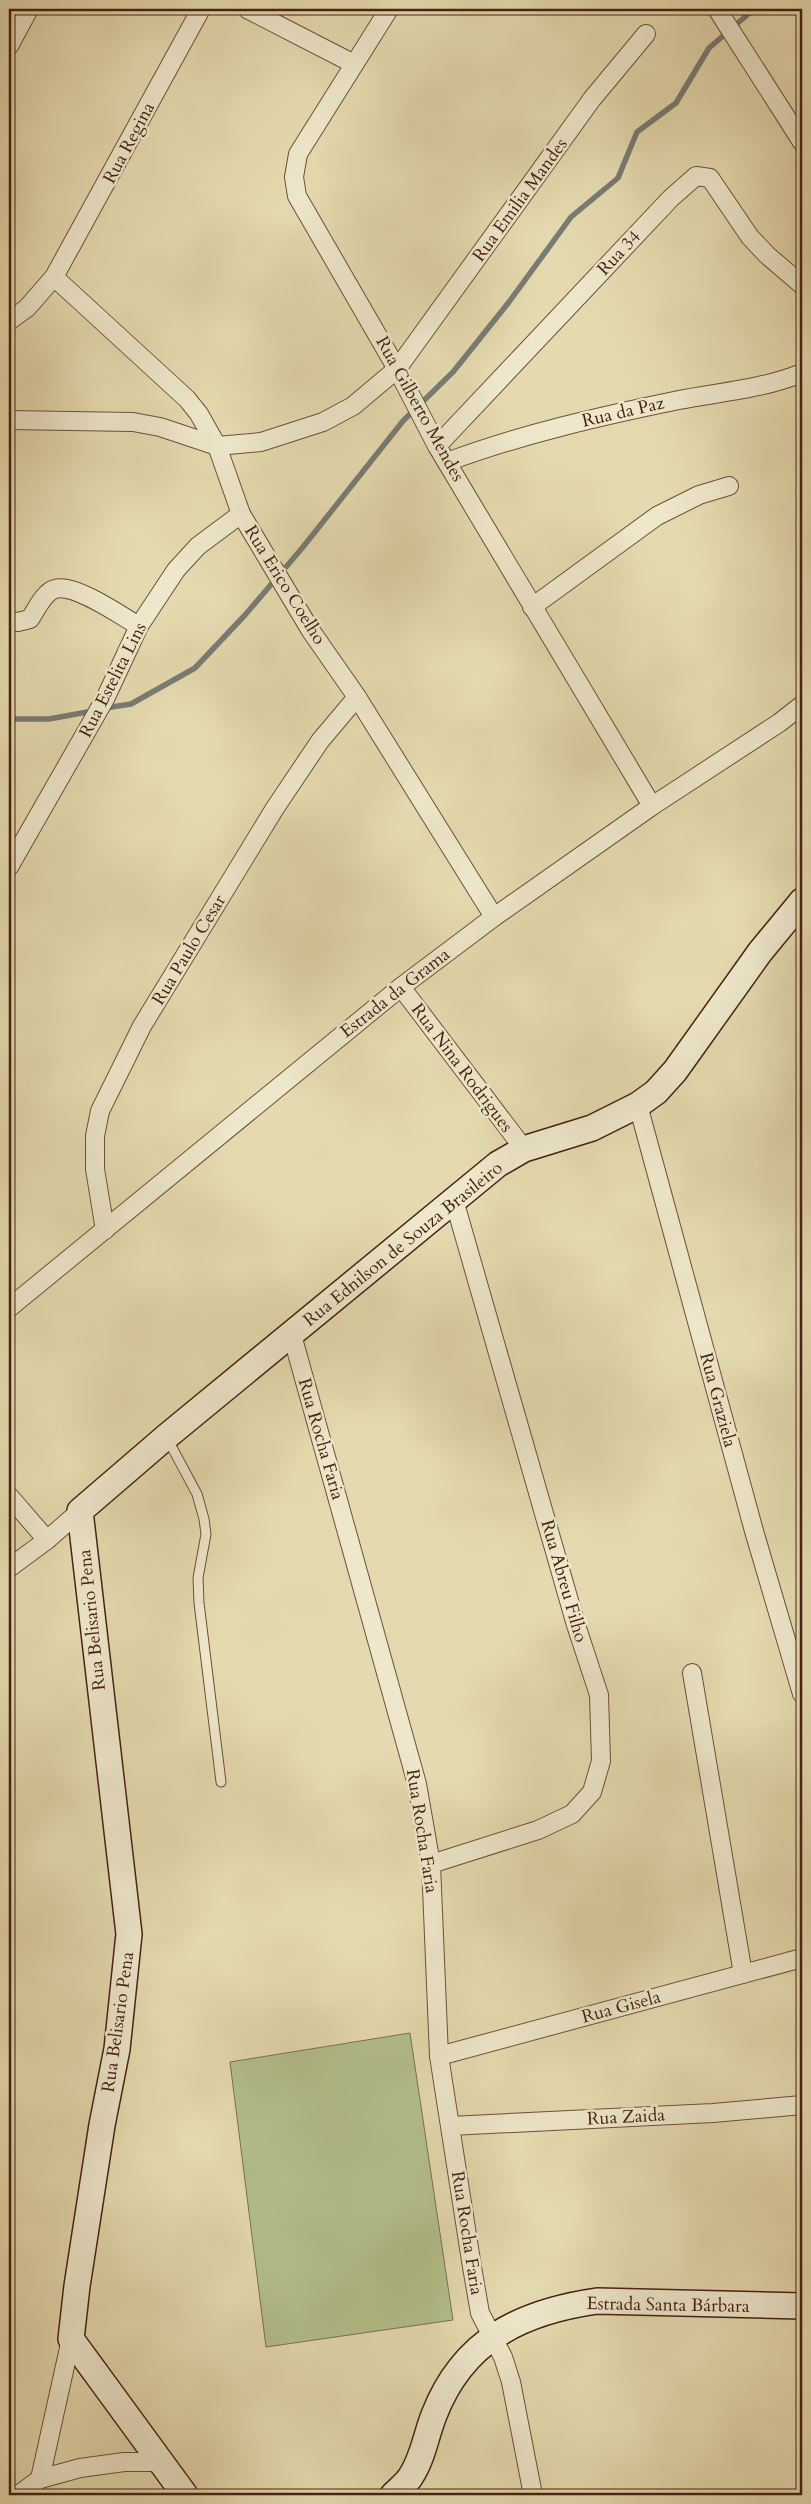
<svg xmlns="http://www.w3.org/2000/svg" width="811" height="2504" font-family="Cardo,serif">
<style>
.pitch{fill:#b3c08c;stroke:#7c714f}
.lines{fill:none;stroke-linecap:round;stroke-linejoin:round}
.stream{stroke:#797c75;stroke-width:5.5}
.lane-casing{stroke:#6d5039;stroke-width:11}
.street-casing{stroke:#6d5039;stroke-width:20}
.secondary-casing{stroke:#452212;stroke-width:28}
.lane{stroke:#eee7cb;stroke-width:9}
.street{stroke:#eee7cb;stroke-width:18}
.secondary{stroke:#eee7cb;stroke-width:25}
.labels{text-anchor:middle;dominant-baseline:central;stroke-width:5;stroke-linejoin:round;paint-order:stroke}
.street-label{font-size:18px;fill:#452212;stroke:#eee7cb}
</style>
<rect width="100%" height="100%" fill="#e5daaf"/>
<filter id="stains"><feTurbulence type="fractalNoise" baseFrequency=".004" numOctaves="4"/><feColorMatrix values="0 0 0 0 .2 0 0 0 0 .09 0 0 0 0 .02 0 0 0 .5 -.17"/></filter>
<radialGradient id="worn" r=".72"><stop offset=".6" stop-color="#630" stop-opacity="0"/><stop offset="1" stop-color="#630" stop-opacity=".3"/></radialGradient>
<path class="pitch" d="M 410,2033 L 453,2320 L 266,2347 L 230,2062 Z"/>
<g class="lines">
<g class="stream">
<path d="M 105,708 L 131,704 L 195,668 L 245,615 L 303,547 L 403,421 L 453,372 L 509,302 L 571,217 L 618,178 L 637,132 L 676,103 L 709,48 L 754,9"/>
<path d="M 9,719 L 49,719 L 93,711"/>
</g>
<g class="lane-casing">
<path id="lane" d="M 167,1438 L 197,1494 L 204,1519 L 206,1534 L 198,1578 L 199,1603 L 221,1782"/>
</g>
<g class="street-casing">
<g id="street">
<path d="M 247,9 L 354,64"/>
<path d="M 389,9 L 298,154 L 294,177 L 297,196 L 397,369 L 437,446 L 652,806"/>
<path d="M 717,9 L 802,142"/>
<path d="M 9,46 L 29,9"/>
<path d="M 54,277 L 187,399 L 199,414 L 217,446 L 241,514 L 311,631 L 357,697 L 494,917"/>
<path d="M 9,321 L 27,308 L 54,277 L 201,9"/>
<path d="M 9,420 L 133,422 L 160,427 L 217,446 L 261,442 L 323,422 L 353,406 L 397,369 L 592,99 L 646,34"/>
<path d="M 437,446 L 671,198 L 696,176 L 710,178 L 750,237 L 767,255 L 802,285"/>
<path d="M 447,462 C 522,434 601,416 679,400 C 720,392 763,389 802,373"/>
<path d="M 532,607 L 657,516 L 699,495 L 729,486"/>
<path d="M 9,621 L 18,622 L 30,619 C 36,610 44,592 55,589 C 75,583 121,616 139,626"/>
<path d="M 9,867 L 105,699 L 139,626 L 176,570 L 198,546 L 241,514"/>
<path d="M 401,987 L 524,1149"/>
<path d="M 638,1105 L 754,1531 L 802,1694"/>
<path d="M 105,1230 L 95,1169 L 95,1136 L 100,1111 L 142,1026 L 275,808 L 320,741 L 357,697"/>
<path d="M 9,1308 L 401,987 L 494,917 L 652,806 L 779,723 L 802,705"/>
<path d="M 292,1335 L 417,1784 L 431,1864 L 439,2056 L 472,2267 L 480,2313 L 503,2357 L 511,2382 L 533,2495"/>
<path d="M 9,1496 L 47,1540"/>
<path d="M 9,1568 L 47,1540 L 80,1511"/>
<path d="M 692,1673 L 743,1974"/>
<path d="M 431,1864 L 538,1830 L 572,1814 L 592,1792 L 601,1761 L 599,1695 L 576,1625 L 454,1200"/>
<path d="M 439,2056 L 802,1958"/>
<path d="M 450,2126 L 713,2113 L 802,2105"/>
<path d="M 40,2479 L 71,2339"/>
<path d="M 18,2495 L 40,2479 L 80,2468 L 124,2462 L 161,2462"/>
</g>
</g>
<g class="secondary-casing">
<g id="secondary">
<path d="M 185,2495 L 71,2339 L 77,2286 L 102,2125 L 117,2049 L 129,1934 L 80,1511 L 166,1437 L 498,1164 L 524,1149 L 592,1128 L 638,1105 L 656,1092 L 675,1071 L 760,952 L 802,901"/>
<path d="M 393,2495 C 399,2489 407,2483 411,2476 C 423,2458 426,2435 434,2415 C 463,2340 521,2312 597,2301 L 802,2306"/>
</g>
</g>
<use href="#lane" class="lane"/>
<use href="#street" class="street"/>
<use href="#secondary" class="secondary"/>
</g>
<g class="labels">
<g class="street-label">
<text transform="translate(129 143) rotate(-62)">Rua Regina</text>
<text transform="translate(520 200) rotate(-54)">Rua Emilia Mandes</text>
<text transform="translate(619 253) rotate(-47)">Rua 34</text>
<text transform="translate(420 409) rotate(61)">Rua Gilberto Mendes</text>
<text transform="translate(623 412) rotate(-13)">Rua da Paz</text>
<text transform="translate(285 585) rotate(58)">Rua Erico Coelho</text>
<text transform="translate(113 680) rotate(-63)">Rua Estelita Lins</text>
<text transform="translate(189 950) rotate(-59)">Rua Paulo Cesar</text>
<text transform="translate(395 993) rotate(-38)">Estrada da Grama</text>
<text transform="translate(462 1068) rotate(53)">Rua Nina Rodrigues</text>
<text transform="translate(403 1244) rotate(-39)">Rua Ednilson de Souza Brasileiro</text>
<text transform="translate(718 1400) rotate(75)">Rua Graziela</text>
<text transform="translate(321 1439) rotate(74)">Rua Rocha Faria</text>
<text transform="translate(564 1581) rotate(74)">Rua Abreu Filho</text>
<text transform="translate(92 1620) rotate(-96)">Rua Belisario Pena</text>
<text transform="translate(422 1831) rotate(81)">Rua Rocha Faria</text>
<text transform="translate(621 2007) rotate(-15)">Rua Gisela</text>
<text transform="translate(118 2022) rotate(-82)">Rua Belisario Pena</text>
<text transform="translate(626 2117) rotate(-3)">Rua Zaida</text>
<text transform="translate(467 2233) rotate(81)">Rua Rocha Faria</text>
<text transform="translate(668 2305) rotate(1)">Estrada Santa Bárbara</text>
</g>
</g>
<rect width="811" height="2504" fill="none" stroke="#e5daaf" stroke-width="30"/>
<rect x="10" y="10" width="791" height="2484" fill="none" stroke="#452212" stroke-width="2.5"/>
<rect x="15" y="15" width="781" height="2474" fill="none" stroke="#452212"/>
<rect width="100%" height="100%" filter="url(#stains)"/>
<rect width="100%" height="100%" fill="url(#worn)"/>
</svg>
